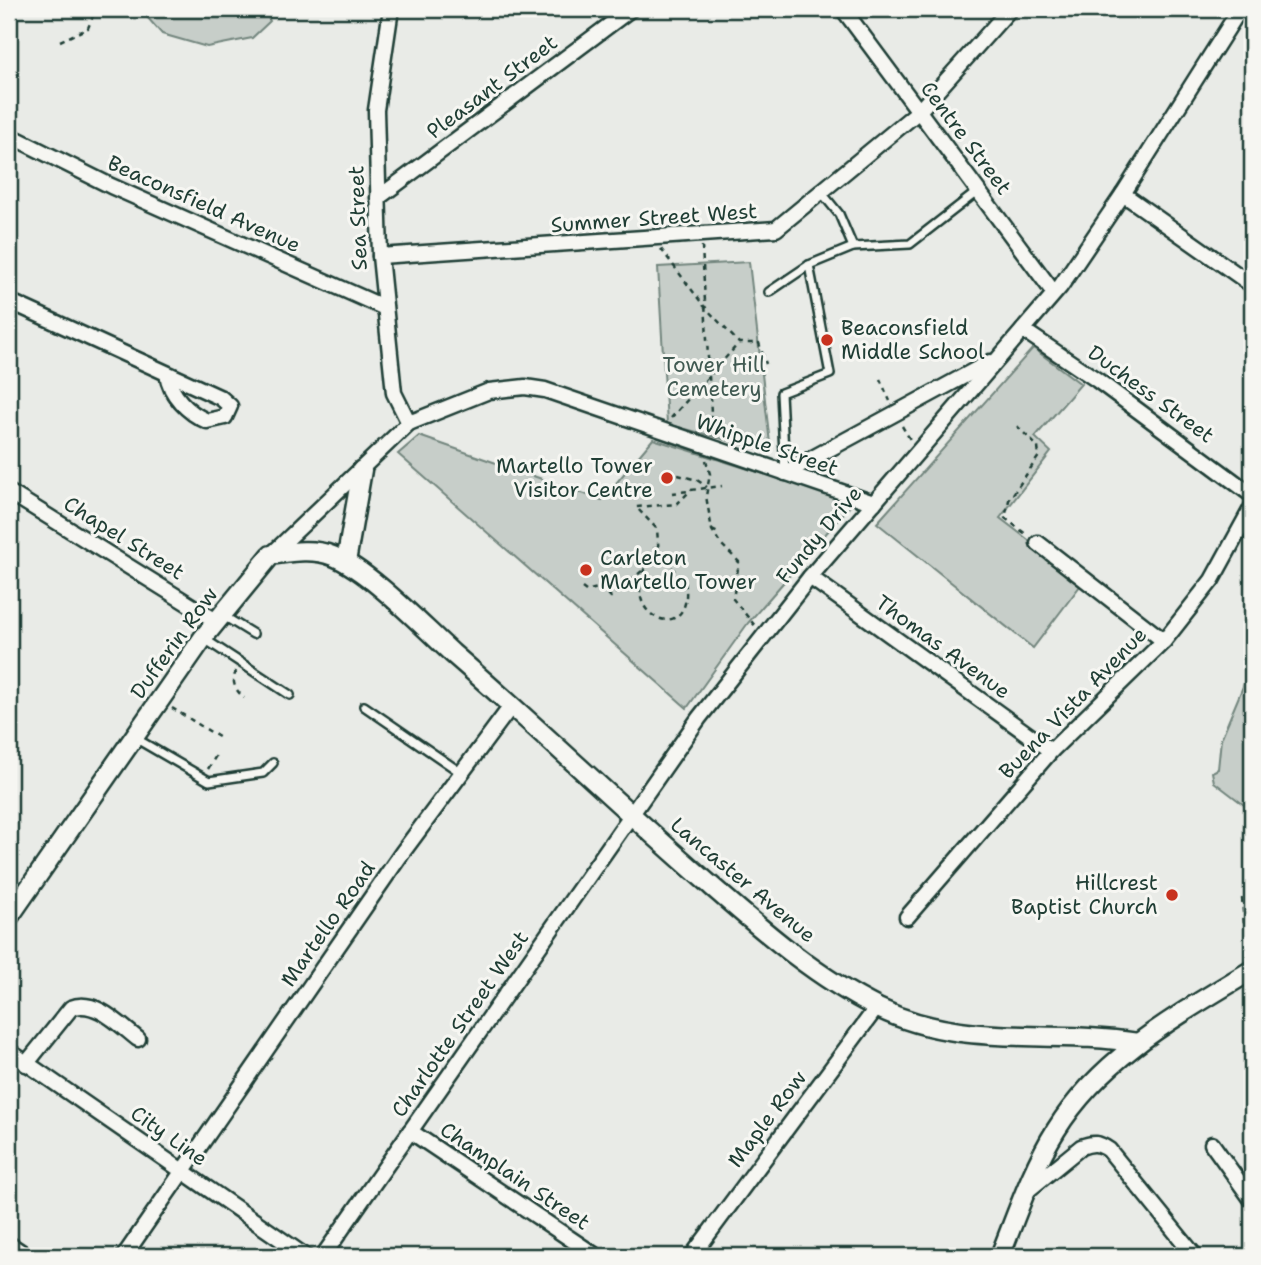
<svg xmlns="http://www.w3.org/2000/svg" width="1261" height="1265" font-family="'Shantell Sans',sans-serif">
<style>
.green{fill:#c7cec9;stroke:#73867e;stroke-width:2}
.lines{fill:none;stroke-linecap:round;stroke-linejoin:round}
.service-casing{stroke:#1f3d34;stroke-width:12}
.minor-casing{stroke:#1f3d34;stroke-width:19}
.tertiary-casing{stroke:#1f3d34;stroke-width:23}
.path{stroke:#1f3d34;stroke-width:2.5;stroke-dasharray:5 5;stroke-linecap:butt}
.service{stroke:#f6f6f2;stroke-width:7}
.minor{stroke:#f6f6f2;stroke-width:14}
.tertiary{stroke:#f6f6f2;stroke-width:18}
.poi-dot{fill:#c8321e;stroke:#f6f6f2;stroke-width:2.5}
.labels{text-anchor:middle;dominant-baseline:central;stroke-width:6;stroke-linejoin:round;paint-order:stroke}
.street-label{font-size:21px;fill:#1f3d34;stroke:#f6f6f2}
.poi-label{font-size:21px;fill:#1f3d34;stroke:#f6f6f2;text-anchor:start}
.park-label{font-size:21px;fill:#415a52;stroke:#f6f6f2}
</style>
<rect width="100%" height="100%" fill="#e9ebe7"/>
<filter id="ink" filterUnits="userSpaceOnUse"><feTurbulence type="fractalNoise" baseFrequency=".0143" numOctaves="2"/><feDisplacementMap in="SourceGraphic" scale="14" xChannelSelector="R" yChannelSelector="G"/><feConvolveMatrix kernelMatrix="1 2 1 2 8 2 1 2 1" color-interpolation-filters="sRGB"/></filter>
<g filter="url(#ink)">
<g class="green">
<path d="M 140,9 L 263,9 L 270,21 L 252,38 L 207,47 L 162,34 Z"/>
<path d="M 749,262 L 771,452 L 667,424 L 658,267 Z"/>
<path d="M 1033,348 L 1081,384 L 1035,437 L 1051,452 L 1000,518 L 1083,582 L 1033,648 L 877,523 Z"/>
<path d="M 419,436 L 602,500 L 653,439 L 841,498 L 850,506 L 748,623 L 687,708 L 398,454 Z"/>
<path d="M 1252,665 L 1252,811 L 1214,782 L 1212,772 L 1218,769 L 1221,739 Z"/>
</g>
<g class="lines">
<g class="service-casing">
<g id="service">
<path d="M 822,193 L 839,214 L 853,247"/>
<path d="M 769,292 L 809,265 L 853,247 L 910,244 L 978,191"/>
<path d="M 785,473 L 781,393 L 830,374 L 809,265"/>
<path d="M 222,615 L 253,634"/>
<path d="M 203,638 L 290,695"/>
<path d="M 364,706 L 460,772"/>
<path d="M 135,738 L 209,781 L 263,773 L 273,763"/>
</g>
</g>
<g class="minor-casing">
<g id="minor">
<path d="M 391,9 L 376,110 L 380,256 L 394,393 L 409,423"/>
<path d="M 843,9 L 1054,293"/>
<path d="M 9,135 L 111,186 L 383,307"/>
<path d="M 1123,194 L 1252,285"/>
<path d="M 378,198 L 631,9"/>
<path d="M 380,256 L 776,229 L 919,111 L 1010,9"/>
<path d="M 9,301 L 221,398 L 230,406 L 225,417 L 207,421 C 188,413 170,395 167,374"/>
<path d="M 1023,330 L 1097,380 L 1252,495"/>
<path d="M 785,473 L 990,362"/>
<path d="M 9,492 L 216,621"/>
<path d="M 1038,543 L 1164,641"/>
<path d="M 271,555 L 409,423 L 489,391 L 525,387 L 545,390 L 874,503"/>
<path d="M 810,577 L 1051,751"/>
<path d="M 907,917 L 1051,751 L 1164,641 L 1212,580 L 1252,507"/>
<path d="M 9,1051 L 305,1256"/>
<path d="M 26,1064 L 71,1008 C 95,998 120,1025 138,1039"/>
<path d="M 410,1131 L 596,1256"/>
<path d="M 1212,1144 L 1252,1200"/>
<path d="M 1027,1191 L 1081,1147 C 1093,1142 1099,1143 1109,1150 L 1195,1256"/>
<path d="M 9,1244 L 27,1256"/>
<path d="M 124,1256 L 402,853 L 512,705"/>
<path d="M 323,1256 L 699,718 L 810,577 L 1060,287 L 1123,194 L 1240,9"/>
<path d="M 692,1256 L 877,1007"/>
</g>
</g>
<g class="tertiary-casing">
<g id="tertiary">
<path d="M 346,562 L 362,470"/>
<path d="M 9,917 L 203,638 L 271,555 C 291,552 313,548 333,556 C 370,571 421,625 452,653 C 539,728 621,808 708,883 C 760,928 815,977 878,1008 C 964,1050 1048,1028 1138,1043"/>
<path d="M 1000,1256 C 1017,1214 1032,1168 1056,1130 C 1102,1056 1180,1014 1252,970"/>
</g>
</g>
<g class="path">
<path d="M 60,41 L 88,28 L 96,9"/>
<path d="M 702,246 L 712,432"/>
<path d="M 661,249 L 704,306 L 739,343"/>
<path d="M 880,379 L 890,401"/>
<path d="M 671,418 L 739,343 L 759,343 L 766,364"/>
<path d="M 902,426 L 911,441"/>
<path d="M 1017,426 L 1038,447 L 1039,456 L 1009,500 L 1005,518 L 1027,535"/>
<path d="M 706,460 L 710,474 L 706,496 L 712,530 L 720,543 L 739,562 L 733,599 L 756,627"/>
<path d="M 678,475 L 697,480 L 707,487"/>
<path d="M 672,493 L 689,491"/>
<path d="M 712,530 L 720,534"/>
<path d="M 658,547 L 651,550 L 646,559 L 649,560 C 613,621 697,647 685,581 L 659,555 L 657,529 L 636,507 L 677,504 L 691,490 L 722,486"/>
<path d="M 582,588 L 586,591 L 601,587 L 611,597 L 642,571"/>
<path d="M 236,671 C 231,683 235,689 244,698"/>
<path d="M 172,708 L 222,739"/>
<path d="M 208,769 L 217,754"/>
<path d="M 1242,898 L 1244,924 L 1252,936"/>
</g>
<use href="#service" class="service"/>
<use href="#minor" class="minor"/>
<use href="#tertiary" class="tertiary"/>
</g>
</g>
<g class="poi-dot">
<circle cx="827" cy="340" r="7"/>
<circle cx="667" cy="478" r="7"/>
<circle cx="586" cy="570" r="7"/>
<circle cx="1172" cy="895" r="7"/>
</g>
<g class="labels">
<g class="street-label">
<text transform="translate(492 87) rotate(-37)">Pleasant Street</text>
<text transform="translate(966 138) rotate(53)">Centre Street</text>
<text transform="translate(204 204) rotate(24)">Beaconsfield Avenue</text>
<text transform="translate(358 218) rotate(-92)">Sea Street</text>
<text transform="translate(654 218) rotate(-4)">Summer Street West</text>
<text transform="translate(1151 394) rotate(36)">Duchess Street</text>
<text transform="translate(767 445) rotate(19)">Whipple Street</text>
<text transform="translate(819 535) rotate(-50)">Fundy Drive</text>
<text transform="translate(124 538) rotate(32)">Chapel Street</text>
<text transform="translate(174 643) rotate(-54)">Dufferin Row</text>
<text transform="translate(943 647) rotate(36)">Thomas Avenue</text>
<text transform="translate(1073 703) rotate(-46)">Buena Vista Avenue</text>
<text transform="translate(743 880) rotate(40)">Lancaster Avenue</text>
<text transform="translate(328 924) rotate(-55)">Martello Road</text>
<text transform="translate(460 1024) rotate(-55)">Charlotte Street West</text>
<text transform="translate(767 1119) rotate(-53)">Maple Row</text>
<text transform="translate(169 1136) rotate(35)">City Line</text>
<text transform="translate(515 1176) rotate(34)">Champlain Street</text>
</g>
<g class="poi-label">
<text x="841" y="328">Beaconsfield<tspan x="841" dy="24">Middle School</tspan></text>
<text x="653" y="466" text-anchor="end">Martello Tower<tspan x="653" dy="24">Visitor Centre</tspan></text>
<text x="600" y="558">Carleton<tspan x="600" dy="24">Martello Tower</tspan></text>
<text x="1158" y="883" text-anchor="end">Hillcrest<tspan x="1158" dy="24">Baptist Church</tspan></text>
</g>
<g class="park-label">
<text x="714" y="365">Tower Hill<tspan x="714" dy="24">Cemetery</tspan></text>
</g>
</g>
<rect width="1261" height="1265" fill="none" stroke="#f6f6f2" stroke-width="35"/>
<rect x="18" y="18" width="1226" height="1230" fill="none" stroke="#1f3d34" stroke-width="2.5" filter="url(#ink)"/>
</svg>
